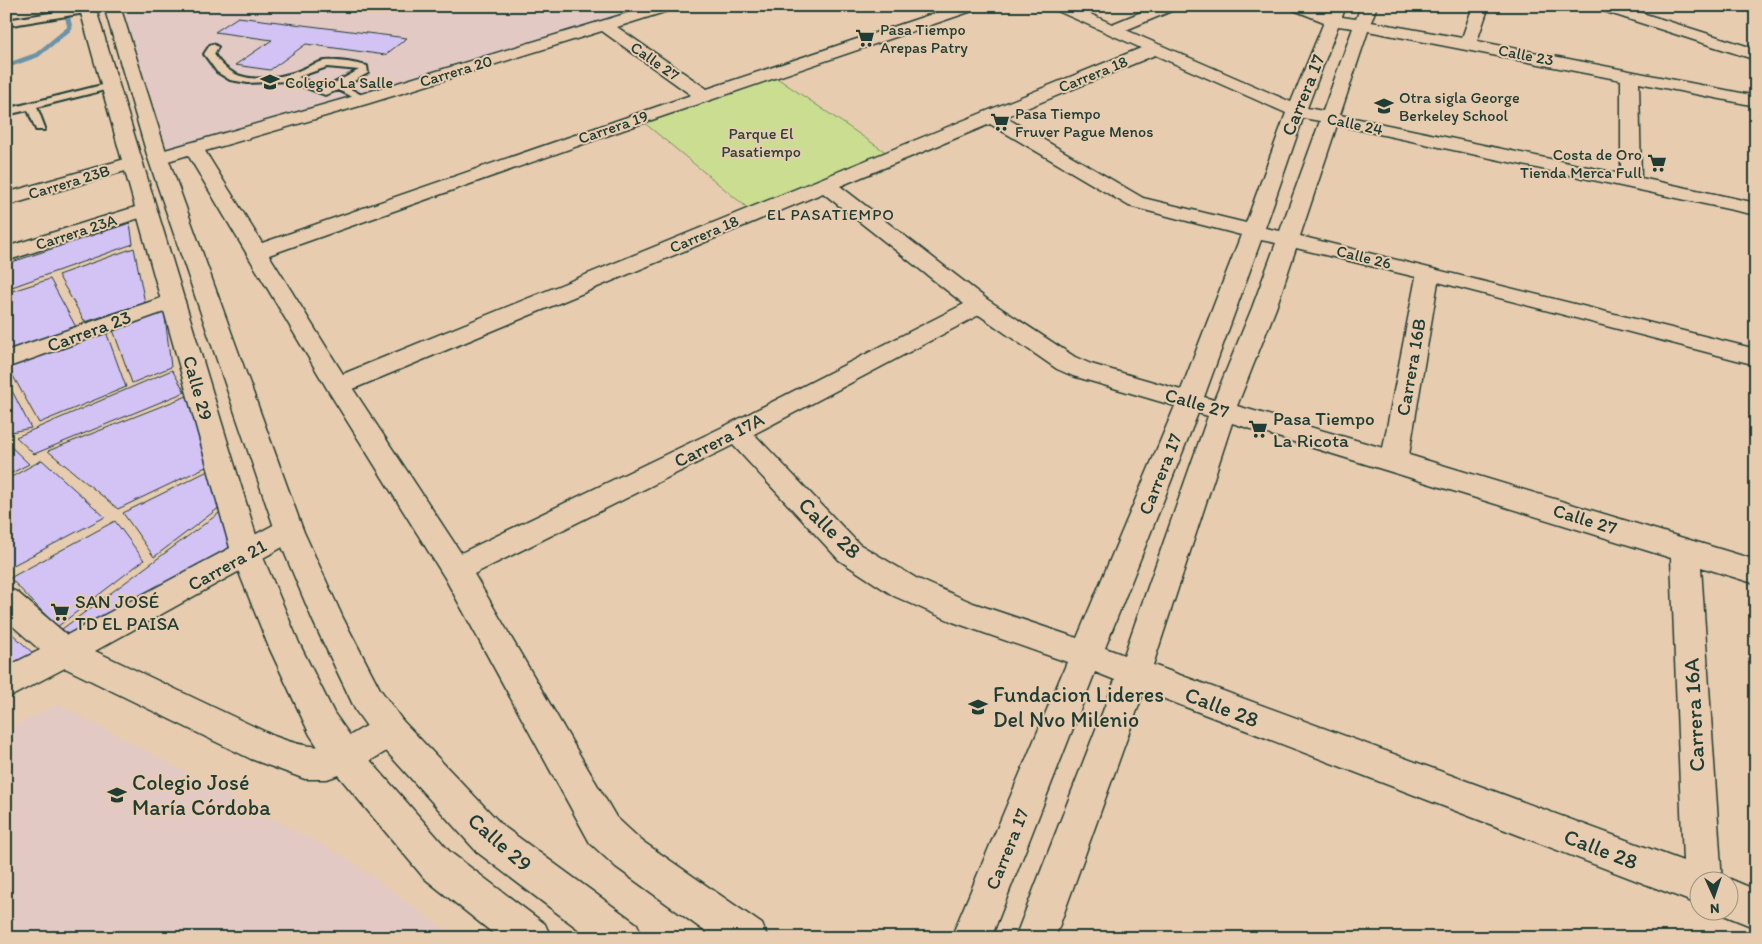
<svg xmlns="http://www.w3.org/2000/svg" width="1762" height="944" font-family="Itim,sans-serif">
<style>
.built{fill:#e2c9c4}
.green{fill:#cbdd91;stroke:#758d62}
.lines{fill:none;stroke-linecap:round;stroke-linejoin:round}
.stream{stroke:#6b93aa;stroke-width:5}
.building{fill:#d3c2f4;stroke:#1f3d34}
.service-casing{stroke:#1f3d34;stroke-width:4}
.minor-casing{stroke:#1f3d34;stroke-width:3}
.secondary-casing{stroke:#1f3d34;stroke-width:3}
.service{fill:#e8ccaf;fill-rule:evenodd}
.minor{fill:#e8ccaf;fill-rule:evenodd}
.secondary{fill:#e8ccaf;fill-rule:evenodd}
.labels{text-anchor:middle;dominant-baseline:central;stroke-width:4;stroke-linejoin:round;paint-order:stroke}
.far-poi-label{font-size:16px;fill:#1f3d34;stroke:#e8ccaf;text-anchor:start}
.far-street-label{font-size:16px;fill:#1f3d34;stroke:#e8ccaf}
.far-park-label{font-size:16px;fill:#284539;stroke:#e8ccaf}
.far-neighbourhood-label{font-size:16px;letter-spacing:1px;fill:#1f3d34;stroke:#e8ccaf}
.street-label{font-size:19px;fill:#1f3d34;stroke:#e8ccaf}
.poi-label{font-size:19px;fill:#1f3d34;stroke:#e8ccaf;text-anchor:start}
.near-street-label{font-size:22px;fill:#1f3d34;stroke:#e8ccaf}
.near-poi-label{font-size:22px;fill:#1f3d34;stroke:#e8ccaf;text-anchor:start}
</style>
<rect width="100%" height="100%" fill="#e8ccaf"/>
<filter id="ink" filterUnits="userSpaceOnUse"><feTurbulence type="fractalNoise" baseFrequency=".02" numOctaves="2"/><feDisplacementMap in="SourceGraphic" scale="10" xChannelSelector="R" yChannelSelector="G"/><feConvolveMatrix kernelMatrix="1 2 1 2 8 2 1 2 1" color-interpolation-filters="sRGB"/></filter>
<g filter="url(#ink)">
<g class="built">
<path d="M 113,6 L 648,6 L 160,157 Z"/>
<path d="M 58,704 L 348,859 L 455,938 L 6,938 L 6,730 Z"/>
</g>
<path class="green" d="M 774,76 L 887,153 L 750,210 L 642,121 Z"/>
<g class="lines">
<path class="stream" d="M 6,66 L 37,55 L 70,28 L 65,6"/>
</g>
<g class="building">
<path d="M 238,17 L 407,38 L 385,55 L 306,44 L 270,70 L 235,65 L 272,40 L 215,32 Z"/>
<path d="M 130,223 L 133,244 L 12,287 L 6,264 Z"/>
<path d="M 134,248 L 145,303 L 85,322 L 58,275 Z"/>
<path d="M 50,279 L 76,327 L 6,351 L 6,293 Z"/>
<path d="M 164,308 L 171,367 L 132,383 L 112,327 Z"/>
<path d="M 105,329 L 126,387 L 39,423 L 7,365 Z"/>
<path d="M 172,370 L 185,392 L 34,454 L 16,437 Z"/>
<path d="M 6,379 L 31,428 L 6,433 Z"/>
<path d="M 187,396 L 212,464 L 118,509 L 48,451 Z"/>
<path d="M 6,442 L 29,464 L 6,476 Z"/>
<path d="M 42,460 L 105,517 L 6,569 L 6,480 Z"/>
<path d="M 212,469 L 220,507 L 154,557 L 123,513 Z"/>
<path d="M 222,511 L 236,555 L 76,642 L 62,629 Z"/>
<path d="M 115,521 L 144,560 L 57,627 L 10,578 Z"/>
<path d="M 6,628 L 36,656 L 6,671 Z"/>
</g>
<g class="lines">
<g class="service-casing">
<g id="service">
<path d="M 88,7 L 92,10 L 91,12 L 6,26 L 6,20 Z"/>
<path d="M 213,44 L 218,47 L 214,54 C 231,82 259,82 289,74 C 301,71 313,63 325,61 C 337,60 355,63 367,66 L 368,73 L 345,86 L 369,99 L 361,101 L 338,90 L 325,95 L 288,81 L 248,83 L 230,80 L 217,72 L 204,54 L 210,45 ZM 327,67 L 359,70 L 325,88 L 298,77 Z"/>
<path d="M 110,83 L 113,84 L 113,88 L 37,107 L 45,128 L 44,130 L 36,130 L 28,110 L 6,115 L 6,109 Z"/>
</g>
</g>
<g class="minor-casing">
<g id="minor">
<path d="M 651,6 L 676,6 L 674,9 L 617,27 L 707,89 L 956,6 L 980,6 L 978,9 L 640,124 L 269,255 L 343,374 L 1141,48 L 1053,9 L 1051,6 L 1073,6 L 1112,24 L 1156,6 L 1178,6 L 1176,9 L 1126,30 L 1291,102 L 1324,22 L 1291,9 L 1289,6 L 1312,6 L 1328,12 L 1330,6 L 1346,6 L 1342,17 L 1356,19 L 1361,6 L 1377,6 L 1371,22 L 1462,38 L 1473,6 L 1489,6 L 1477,41 L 1756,96 L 1756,106 L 1639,83 L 1641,178 L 1756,203 L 1756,215 L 1337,125 L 1300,236 L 1756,349 L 1756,365 L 1438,282 L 1409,455 L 1756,560 L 1756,584 L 1701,567 L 1722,882 L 1700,882 L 1700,905 L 1144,691 L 1055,938 L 1015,938 L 1115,680 L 1095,672 L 991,938 L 951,938 L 1067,662 L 953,622 L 894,596 L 839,560 L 733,445 L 474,574 L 616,817 L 642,841 L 762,924 L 768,938 L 714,938 L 616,867 L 590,843 L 445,578 L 329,392 L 188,155 L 158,164 L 151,162 L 148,158 L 151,154 L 358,95 ZM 1338,26 L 1353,28 L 1323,111 L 1307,108 ZM 602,31 L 691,95 L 262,243 L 205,151 L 370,103 ZM 1368,31 L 1621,80 L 1621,174 L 1340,115 ZM 1155,55 L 1286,113 L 1246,223 L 1143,198 L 1005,117 ZM 1303,118 L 1320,121 L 1280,231 L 1265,228 ZM 990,124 L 1129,206 L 1241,235 L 1181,390 L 1091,364 L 1075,357 L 988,300 L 840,186 ZM 823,193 L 964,304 L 727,425 L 461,553 L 353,389 ZM 1261,240 L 1276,243 L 1252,308 L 1214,400 L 1204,397 ZM 1296,248 L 1416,277 L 1383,448 L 1237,406 L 1276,308 ZM 979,315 L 1057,369 L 1073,376 L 1175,406 L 1077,638 L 973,603 L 916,578 L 859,544 L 754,434 ZM 1198,413 L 1208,416 L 1124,655 L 1105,648 ZM 1232,423 L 1671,558 L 1683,861 L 1153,665 Z"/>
<path d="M 1595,6 L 1620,6 L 1756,49 L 1756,60 L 1597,9 Z"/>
<path d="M 132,157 L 139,159 L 142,163 L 139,167 L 6,206 L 6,193 Z"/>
<path d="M 145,204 L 152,206 L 155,210 L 152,214 L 6,261 L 6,247 Z"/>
<path d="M 173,294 L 181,296 L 185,301 L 181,306 L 6,368 L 6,351 Z"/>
<path d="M 289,519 L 299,522 L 303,530 L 299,538 L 95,651 L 274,736 C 338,761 336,736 390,715 L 402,720 L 407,731 L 402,742 L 358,768 L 327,779 L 305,779 L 251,759 L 65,668 L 6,699 L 6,667 L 40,650 L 6,620 L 6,588 L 17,592 L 67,635 L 279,522 Z"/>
<path d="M 1730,879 L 1756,890 L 1756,928 L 1716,912 L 1730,912 L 1730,882 L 1724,882 Z"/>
</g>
</g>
<g class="secondary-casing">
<g id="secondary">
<path d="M 79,6 L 95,6 L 262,555 L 299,643 L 334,713 L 356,744 L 450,852 L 545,924 L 551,938 L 499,938 L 424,878 L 332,768 L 310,735 L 268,645 L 232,555 Z"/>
<path d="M 104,6 L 120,6 L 168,158 L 303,530 L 343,618 L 380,689 L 402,720 L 503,826 L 637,924 L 643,938 L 590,938 L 477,852 L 378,742 L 356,711 L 313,621 L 275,530 L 148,158 Z"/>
</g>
</g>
<use href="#service" class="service"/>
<use href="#minor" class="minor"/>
<use href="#secondary" class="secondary"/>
</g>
</g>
<defs>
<g id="supermarket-bare" transform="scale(1.5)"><path d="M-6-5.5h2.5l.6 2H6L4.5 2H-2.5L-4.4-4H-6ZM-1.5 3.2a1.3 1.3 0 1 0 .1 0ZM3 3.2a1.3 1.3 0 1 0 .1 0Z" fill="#1f3d34" stroke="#e8ccaf" stroke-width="2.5" paint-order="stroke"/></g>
<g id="school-bare" transform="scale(1.5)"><path d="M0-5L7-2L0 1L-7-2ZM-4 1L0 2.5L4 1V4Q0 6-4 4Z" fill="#1f3d34" stroke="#e8ccaf" stroke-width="2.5" paint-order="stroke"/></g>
</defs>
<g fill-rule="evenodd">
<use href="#supermarket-bare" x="865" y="38"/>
<use href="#school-bare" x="270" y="82"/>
<use href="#school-bare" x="1384" y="106"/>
<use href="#supermarket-bare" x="1000" y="122"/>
<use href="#supermarket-bare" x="1657" y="163"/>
<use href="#supermarket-bare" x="1258" y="429"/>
<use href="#supermarket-bare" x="60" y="612"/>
<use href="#school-bare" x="978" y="707"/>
<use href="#school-bare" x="117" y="795"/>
</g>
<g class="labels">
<g class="far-poi-label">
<text x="880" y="29">Pasa Tiempo<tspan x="880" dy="18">Arepas Patry</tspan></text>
<text x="285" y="82">Colegio La Salle</text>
<text x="1399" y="97">Otra sigla George<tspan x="1399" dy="18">Berkeley School</tspan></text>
<text x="1015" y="113">Pasa Tiempo<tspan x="1015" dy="18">Fruver Pague Menos</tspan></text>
<text x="1642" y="154" text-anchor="end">Costa de Oro<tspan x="1642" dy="18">Tienda Merca Full</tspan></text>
</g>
<g class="far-street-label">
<text transform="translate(1526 55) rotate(11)">Calle 23</text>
<text transform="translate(655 61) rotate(35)">Calle 27</text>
<text transform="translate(456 71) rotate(-17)">Carrera 20</text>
<text transform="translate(1093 74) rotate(-22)">Carrera 18</text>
<text transform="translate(1355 124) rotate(12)">Calle 24</text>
<text transform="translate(613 127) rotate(-19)">Carrera 19</text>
<text transform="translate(69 182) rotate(-17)">Carrera 23B</text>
<text transform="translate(76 232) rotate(-18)">Carrera 23A</text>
<text transform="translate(704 234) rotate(-23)">Carrera 18</text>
<text transform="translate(1364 257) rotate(14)">Calle 26</text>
</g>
<g class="far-park-label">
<text x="761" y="133">Parque El<tspan x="761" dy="18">Pasatiempo</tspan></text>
</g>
<g class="far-neighbourhood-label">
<text x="831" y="214">EL PASATIEMPO</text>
</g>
<g class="street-label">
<text transform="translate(1303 95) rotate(-68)">Carrera 17</text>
<text transform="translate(89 331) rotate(-20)">Carrera 23</text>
<text transform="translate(1411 367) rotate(-80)">Carrera 16B</text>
<text transform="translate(198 388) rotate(74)">Calle 29</text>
<text transform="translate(1197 403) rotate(16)">Calle 27</text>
<text transform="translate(719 440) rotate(-27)">Carrera 17A</text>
<text transform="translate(1160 474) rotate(-68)">Carrera 17</text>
<text transform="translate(1585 519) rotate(17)">Calle 27</text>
<text transform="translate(227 565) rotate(-29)">Carrera 21</text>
<text transform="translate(1007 849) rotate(-68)">Carrera 17</text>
</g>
<g class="poi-label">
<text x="1273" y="418">Pasa Tiempo<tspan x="1273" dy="22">La Ricota</tspan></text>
<text x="75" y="601">SAN JOSÉ<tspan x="75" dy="22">TD EL PAISA</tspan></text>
</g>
<g class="near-street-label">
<text transform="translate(830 528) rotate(44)">Calle 28</text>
<text transform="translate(1222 707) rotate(21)">Calle 28</text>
<text transform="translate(1694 715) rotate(-93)">Carrera 16A</text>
<text transform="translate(500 842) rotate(41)">Calle 29</text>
<text transform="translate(1601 849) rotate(21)">Calle 28</text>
</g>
<g class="near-poi-label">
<text x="993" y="694">Fundacion Lideres<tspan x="993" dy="25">Del Nvo Milenio</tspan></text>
<text x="132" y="782">Colegio José<tspan x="132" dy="25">María Córdoba</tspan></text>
</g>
</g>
<rect width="1762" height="944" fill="none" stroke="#e8ccaf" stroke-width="25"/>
<rect x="12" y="12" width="1737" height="919" fill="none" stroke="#1f3d34" stroke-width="2" filter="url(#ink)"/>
<g transform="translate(1714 896) rotate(177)"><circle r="24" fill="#e8ccaf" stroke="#98937e"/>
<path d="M0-4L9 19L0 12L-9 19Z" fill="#1f3d34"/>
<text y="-8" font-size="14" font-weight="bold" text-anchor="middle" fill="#1f3d34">N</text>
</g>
</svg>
